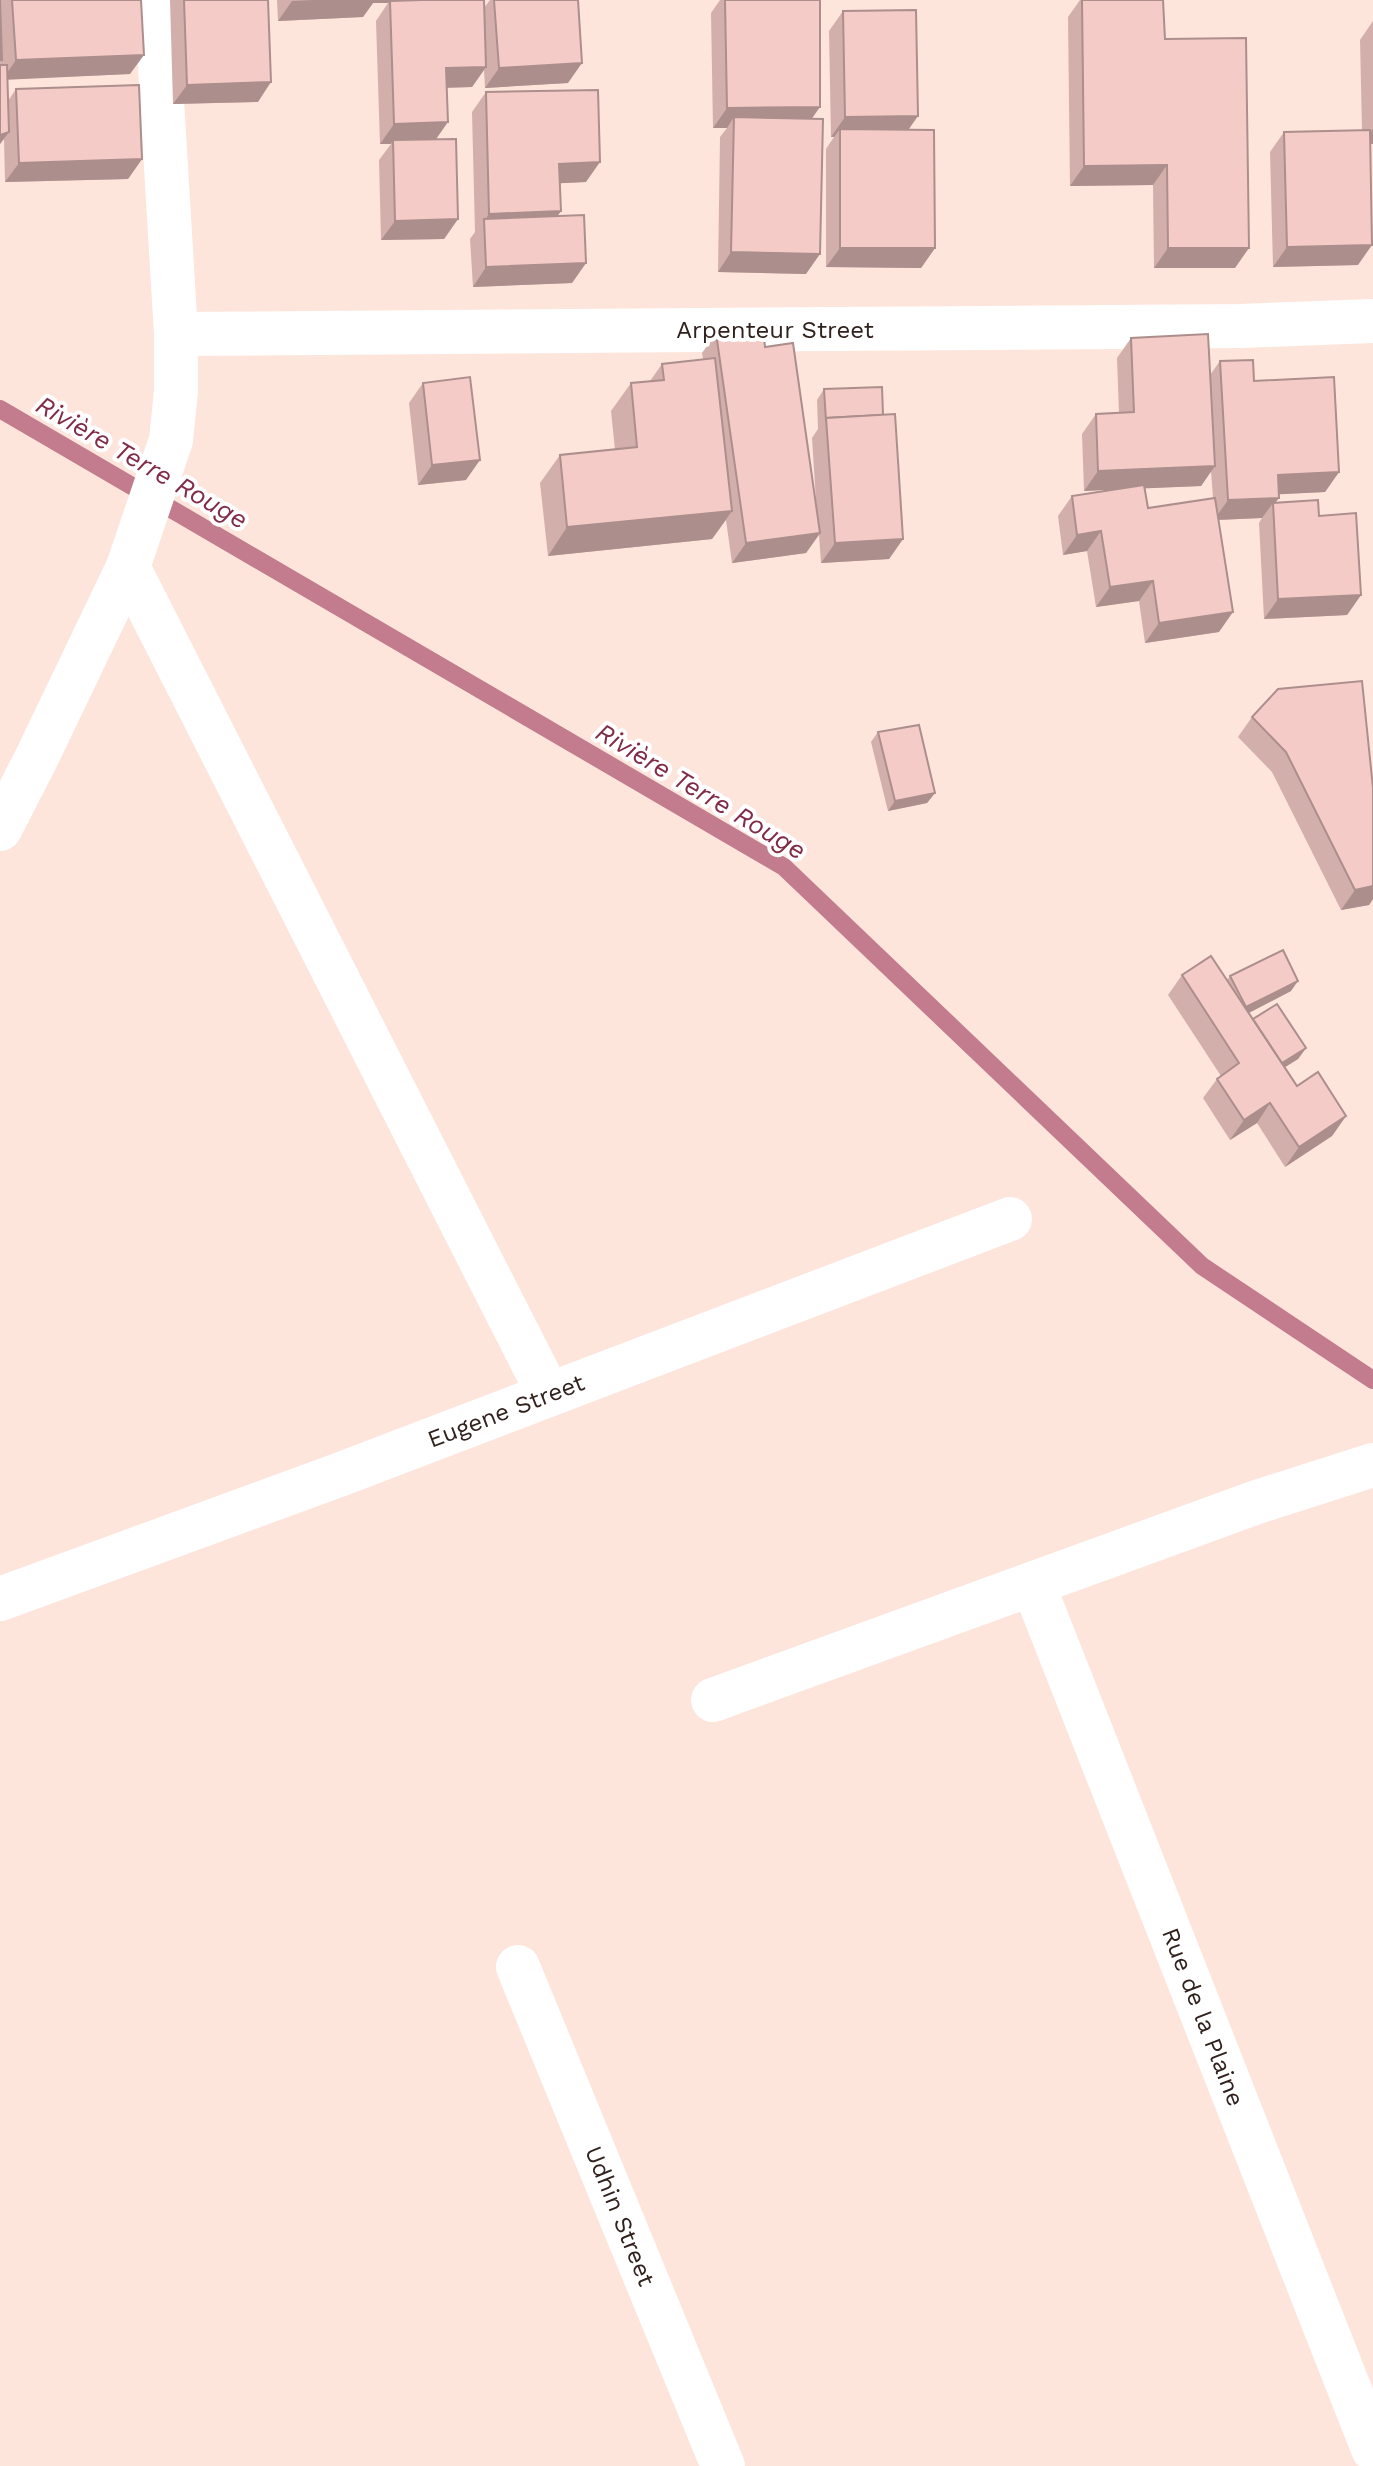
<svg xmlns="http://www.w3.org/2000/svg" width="1373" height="2466" font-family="'Work Sans',sans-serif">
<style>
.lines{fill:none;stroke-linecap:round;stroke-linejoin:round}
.stream{stroke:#c37b8e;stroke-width:18}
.street{stroke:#fff;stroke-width:44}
.wall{fill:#d3afac;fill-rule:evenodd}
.shaded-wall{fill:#ac8e8c}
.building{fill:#f5cbc8;stroke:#ac8e8c;stroke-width:2}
.labels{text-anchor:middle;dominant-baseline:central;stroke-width:8;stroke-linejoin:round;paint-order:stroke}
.street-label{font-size:24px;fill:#31221d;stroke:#fff}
.water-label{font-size:26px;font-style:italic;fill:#812b47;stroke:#fff}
</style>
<rect width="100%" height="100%" fill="#fde5dc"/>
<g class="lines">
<path class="stream" d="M 0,409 L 784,867 L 1202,1266 L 1373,1380"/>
<g class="street">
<path d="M 176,334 L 1240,326 L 1373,321"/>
<path d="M 128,567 L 549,1395"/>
<path d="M 0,829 L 36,759 L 128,567 L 171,440 L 176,391 L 176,334 L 156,0"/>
<path d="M 1033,1584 L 1373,2449"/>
<path d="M 0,1599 L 336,1476 L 1010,1219"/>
<path d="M 713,1700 L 1257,1502 L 1373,1465"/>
<path d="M 518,1967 L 723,2466"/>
</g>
</g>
<g class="wall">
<path d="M 0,0 L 141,0 L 130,74 L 7,79 L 8,101 L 16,89 L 142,159 L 128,179 L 5,182 L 4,139 L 0,144 Z"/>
<path d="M 170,0 L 268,0 L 258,102 L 173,104 Z"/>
<path d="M 277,0 L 484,0 L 484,8 L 490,0 L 578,0 L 568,83 L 485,88 L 484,70 L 472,87 L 446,88 L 436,140 L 458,219 L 444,239 L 381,240 L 379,160 L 391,144 L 380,144 L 376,21 L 388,3 L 373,3 L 363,17 L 278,21 Z"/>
<path d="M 720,0 L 820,0 L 812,119 L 806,274 L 718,272 L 720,137 L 727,128 L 713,128 L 711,13 Z"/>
<path d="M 1080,0 L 1163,0 L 1165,39 L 1235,268 L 1154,268 L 1153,185 L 1070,186 L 1068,17 Z"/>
<path d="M 843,11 L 909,130 L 935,248 L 921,268 L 826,267 L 826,149 L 834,137 L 831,137 L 829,31 Z"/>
<path d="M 1373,21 L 1373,144 L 1370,144 L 1358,265 L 1273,267 L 1270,152 L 1284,132 L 1362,130 L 1360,40 Z"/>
<path d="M 486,92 L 586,182 L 560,183 L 561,211 L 557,216 L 586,263 L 572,283 L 473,287 L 470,239 L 475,232 L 472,112 Z"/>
<path d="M 716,333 L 765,347 L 817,516 L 812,438 L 818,429 L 817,400 L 824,389 L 883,415 L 903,539 L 889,559 L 821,563 L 819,535 L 806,553 L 732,563 L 726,520 L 712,539 L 548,556 L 540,483 L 560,455 L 615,450 L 611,411 L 631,383 L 650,381 L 662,364 L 703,359 L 702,353 Z"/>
<path d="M 1131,338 L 1210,375 L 1220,361 L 1254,381 L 1339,472 L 1325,492 L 1279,494 L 1275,503 L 1319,516 L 1361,595 L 1347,615 L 1264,619 L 1259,523 L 1262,518 L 1219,520 L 1219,632 L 1145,643 L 1139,601 L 1096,607 L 1087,551 L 1063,555 L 1058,516 L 1072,496 L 1114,489 L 1084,491 L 1082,434 L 1096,414 L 1119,413 L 1117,358 ZM 1211,471 L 1213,498 L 1148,508 L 1145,488 L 1201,486 Z"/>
<path d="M 423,383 L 466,480 L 418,485 L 409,403 Z"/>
<path d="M 1252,717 L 1373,788 L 1373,899 L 1369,905 L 1341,910 L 1272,772 L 1238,737 Z"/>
<path d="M 878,732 L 935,793 L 927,803 L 888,811 L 871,742 Z"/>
<path d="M 1182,975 L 1227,980 L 1230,976 L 1291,991 L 1249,1013 L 1253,1019 L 1306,1048 L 1298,1059 L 1285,1067 L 1297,1086 L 1346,1116 L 1332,1136 L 1285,1167 L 1257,1123 L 1230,1140 L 1203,1098 L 1217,1079 L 1221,1076 L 1168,995 Z"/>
</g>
<g class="shaded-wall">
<path d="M 314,0 L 463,0 L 390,1 L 388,3 L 373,3 L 363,17 L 278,21 L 292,1 Z"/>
<path d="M 144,55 L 130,74 L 2,80 L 16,60 Z"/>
<path d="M 582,63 L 568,83 L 485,88 L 499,68 Z"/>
<path d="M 486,67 L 472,87 L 432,88 L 446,68 Z"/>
<path d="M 271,82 L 258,102 L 173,104 L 187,85 Z"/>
<path d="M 820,107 L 806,127 L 734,117 L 727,128 L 713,128 L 727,108 Z"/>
<path d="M 918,116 L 904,136 L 840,129 L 834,137 L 831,137 L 845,117 Z"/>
<path d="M 448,122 L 434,142 L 393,140 L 391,144 L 380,144 L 394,124 Z"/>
<path d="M 1373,129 L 1373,144 L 1362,144 Z"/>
<path d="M 9,132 L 0,144 L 0,135 Z"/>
<path d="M 142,159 L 128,179 L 5,182 L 19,163 Z"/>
<path d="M 600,162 L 586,182 L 545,184 L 559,164 Z"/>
<path d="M 1167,165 L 1153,185 L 1070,186 L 1084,166 Z"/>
<path d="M 561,211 L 547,231 L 484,221 L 489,214 Z"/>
<path d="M 458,219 L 444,239 L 381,240 L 395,221 Z"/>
<path d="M 1372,245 L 1358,265 L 1273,267 L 1287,247 Z"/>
<path d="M 840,248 L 935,248 L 921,268 L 826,267 Z"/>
<path d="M 1168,248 L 1249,248 L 1235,268 L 1154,268 Z"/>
<path d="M 731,252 L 820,254 L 806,274 L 718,272 Z"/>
<path d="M 586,263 L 572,283 L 473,287 L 486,267 Z"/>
<path d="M 480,460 L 466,480 L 418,485 L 432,465 Z"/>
<path d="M 1215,466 L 1201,486 L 1084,491 L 1098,471 Z"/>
<path d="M 1339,472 L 1325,492 L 1264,495 L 1278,475 Z"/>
<path d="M 1279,498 L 1273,506 L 1273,503 L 1262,518 L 1214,520 L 1228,500 Z"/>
<path d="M 732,511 L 712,539 L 548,556 L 567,527 Z"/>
<path d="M 1101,531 L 1087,551 L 1063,555 L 1077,535 Z"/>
<path d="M 820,533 L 806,553 L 732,563 L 746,543 Z"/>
<path d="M 903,539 L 889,559 L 821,563 L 835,543 Z"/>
<path d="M 1153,581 L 1139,601 L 1096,607 L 1110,587 Z"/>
<path d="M 1361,595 L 1347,615 L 1264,619 L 1278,599 Z"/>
<path d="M 1233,612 L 1219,632 L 1145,643 L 1159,623 Z"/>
<path d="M 935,793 L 927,803 L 888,811 L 895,801 Z"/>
<path d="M 1373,886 L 1373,899 L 1369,905 L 1341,910 L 1355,890 Z"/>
<path d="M 1298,981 L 1291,991 L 1239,1018 L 1246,1007 Z"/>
<path d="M 1306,1048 L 1298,1059 L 1269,1077 L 1277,1067 Z"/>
<path d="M 1270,1103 L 1257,1123 L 1230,1140 L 1244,1120 Z"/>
<path d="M 1346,1116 L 1332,1136 L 1285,1167 L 1299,1147 Z"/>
</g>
<g class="building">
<path d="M 0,0 L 2,60 L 0,60 Z"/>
<path d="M 12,0 L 141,0 L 144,55 L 16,60 Z"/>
<path d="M 184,0 L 268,0 L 271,82 L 187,85 Z"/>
<path d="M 423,0 L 484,0 L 486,67 L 446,68 L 448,122 L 394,124 L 390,1 Z"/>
<path d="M 494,0 L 578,0 L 582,63 L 499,68 Z"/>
<path d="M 725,0 L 820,0 L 820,107 L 727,108 Z"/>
<path d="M 1082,0 L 1163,0 L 1165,39 L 1246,38 L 1249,248 L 1168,248 L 1167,165 L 1084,166 Z"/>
<path d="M 916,10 L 918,116 L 845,117 L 843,11 Z"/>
<path d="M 0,65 L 7,65 L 9,132 L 0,135 Z"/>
<path d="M 139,85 L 142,159 L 19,163 L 16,89 Z"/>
<path d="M 598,90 L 600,162 L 559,164 L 561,211 L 489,214 L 486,92 Z"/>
<path d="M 734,117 L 823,119 L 820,254 L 731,252 Z"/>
<path d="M 840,129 L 934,130 L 935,248 L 840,248 Z"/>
<path d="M 1370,130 L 1372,245 L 1287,247 L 1284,132 Z"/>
<path d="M 456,139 L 458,219 L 395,221 L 393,140 Z"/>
<path d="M 584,215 L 586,263 L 486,267 L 484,219 Z"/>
<path d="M 763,326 L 765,347 L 793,343 L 820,533 L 746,543 L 716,333 Z"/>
<path d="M 1208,334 L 1215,466 L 1098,471 L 1096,414 L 1134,412 L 1131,338 Z"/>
<path d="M 715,358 L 732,511 L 567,527 L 560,455 L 637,447 L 631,383 L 664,380 L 662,364 Z"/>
<path d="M 1253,360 L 1254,381 L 1334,377 L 1339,472 L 1278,475 L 1279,498 L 1228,500 L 1220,361 Z"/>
<path d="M 470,377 L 480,460 L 432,465 L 423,383 Z"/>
<path d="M 882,387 L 883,415 L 826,418 L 826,421 L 824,389 Z"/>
<path d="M 895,414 L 903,539 L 835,543 L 826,418 Z"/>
<path d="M 1144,485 L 1148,508 L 1215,498 L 1233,612 L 1159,623 L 1153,581 L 1110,587 L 1101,531 L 1077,535 L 1072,496 Z"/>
<path d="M 1318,500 L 1319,516 L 1356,513 L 1361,595 L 1278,599 L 1273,503 Z"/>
<path d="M 1362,681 L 1373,788 L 1373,886 L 1355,890 L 1286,752 L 1252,717 L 1278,689 Z"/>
<path d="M 919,725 L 935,793 L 895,801 L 878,732 Z"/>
<path d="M 1283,950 L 1298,981 L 1246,1007 L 1230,976 Z"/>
<path d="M 1211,956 L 1297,1086 L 1318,1072 L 1346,1116 L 1299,1147 L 1270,1103 L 1244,1120 L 1217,1079 L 1239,1063 L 1182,975 Z"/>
<path d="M 1277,1004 L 1306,1048 L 1282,1063 L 1253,1019 Z"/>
</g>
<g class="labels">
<g class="street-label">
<text x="775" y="330">Arpenteur Street</text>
<text transform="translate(506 1411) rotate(-21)">Eugene Street</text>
<text transform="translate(1203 2017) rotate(69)">Rue de la Plaine</text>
<text transform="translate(620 2216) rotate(68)">Udhin Street</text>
</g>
<g class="water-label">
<text transform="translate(142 462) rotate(30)">Rivière Terre Rouge</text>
<text transform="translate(701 791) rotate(31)">Rivière Terre Rouge</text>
</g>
</g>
</svg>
